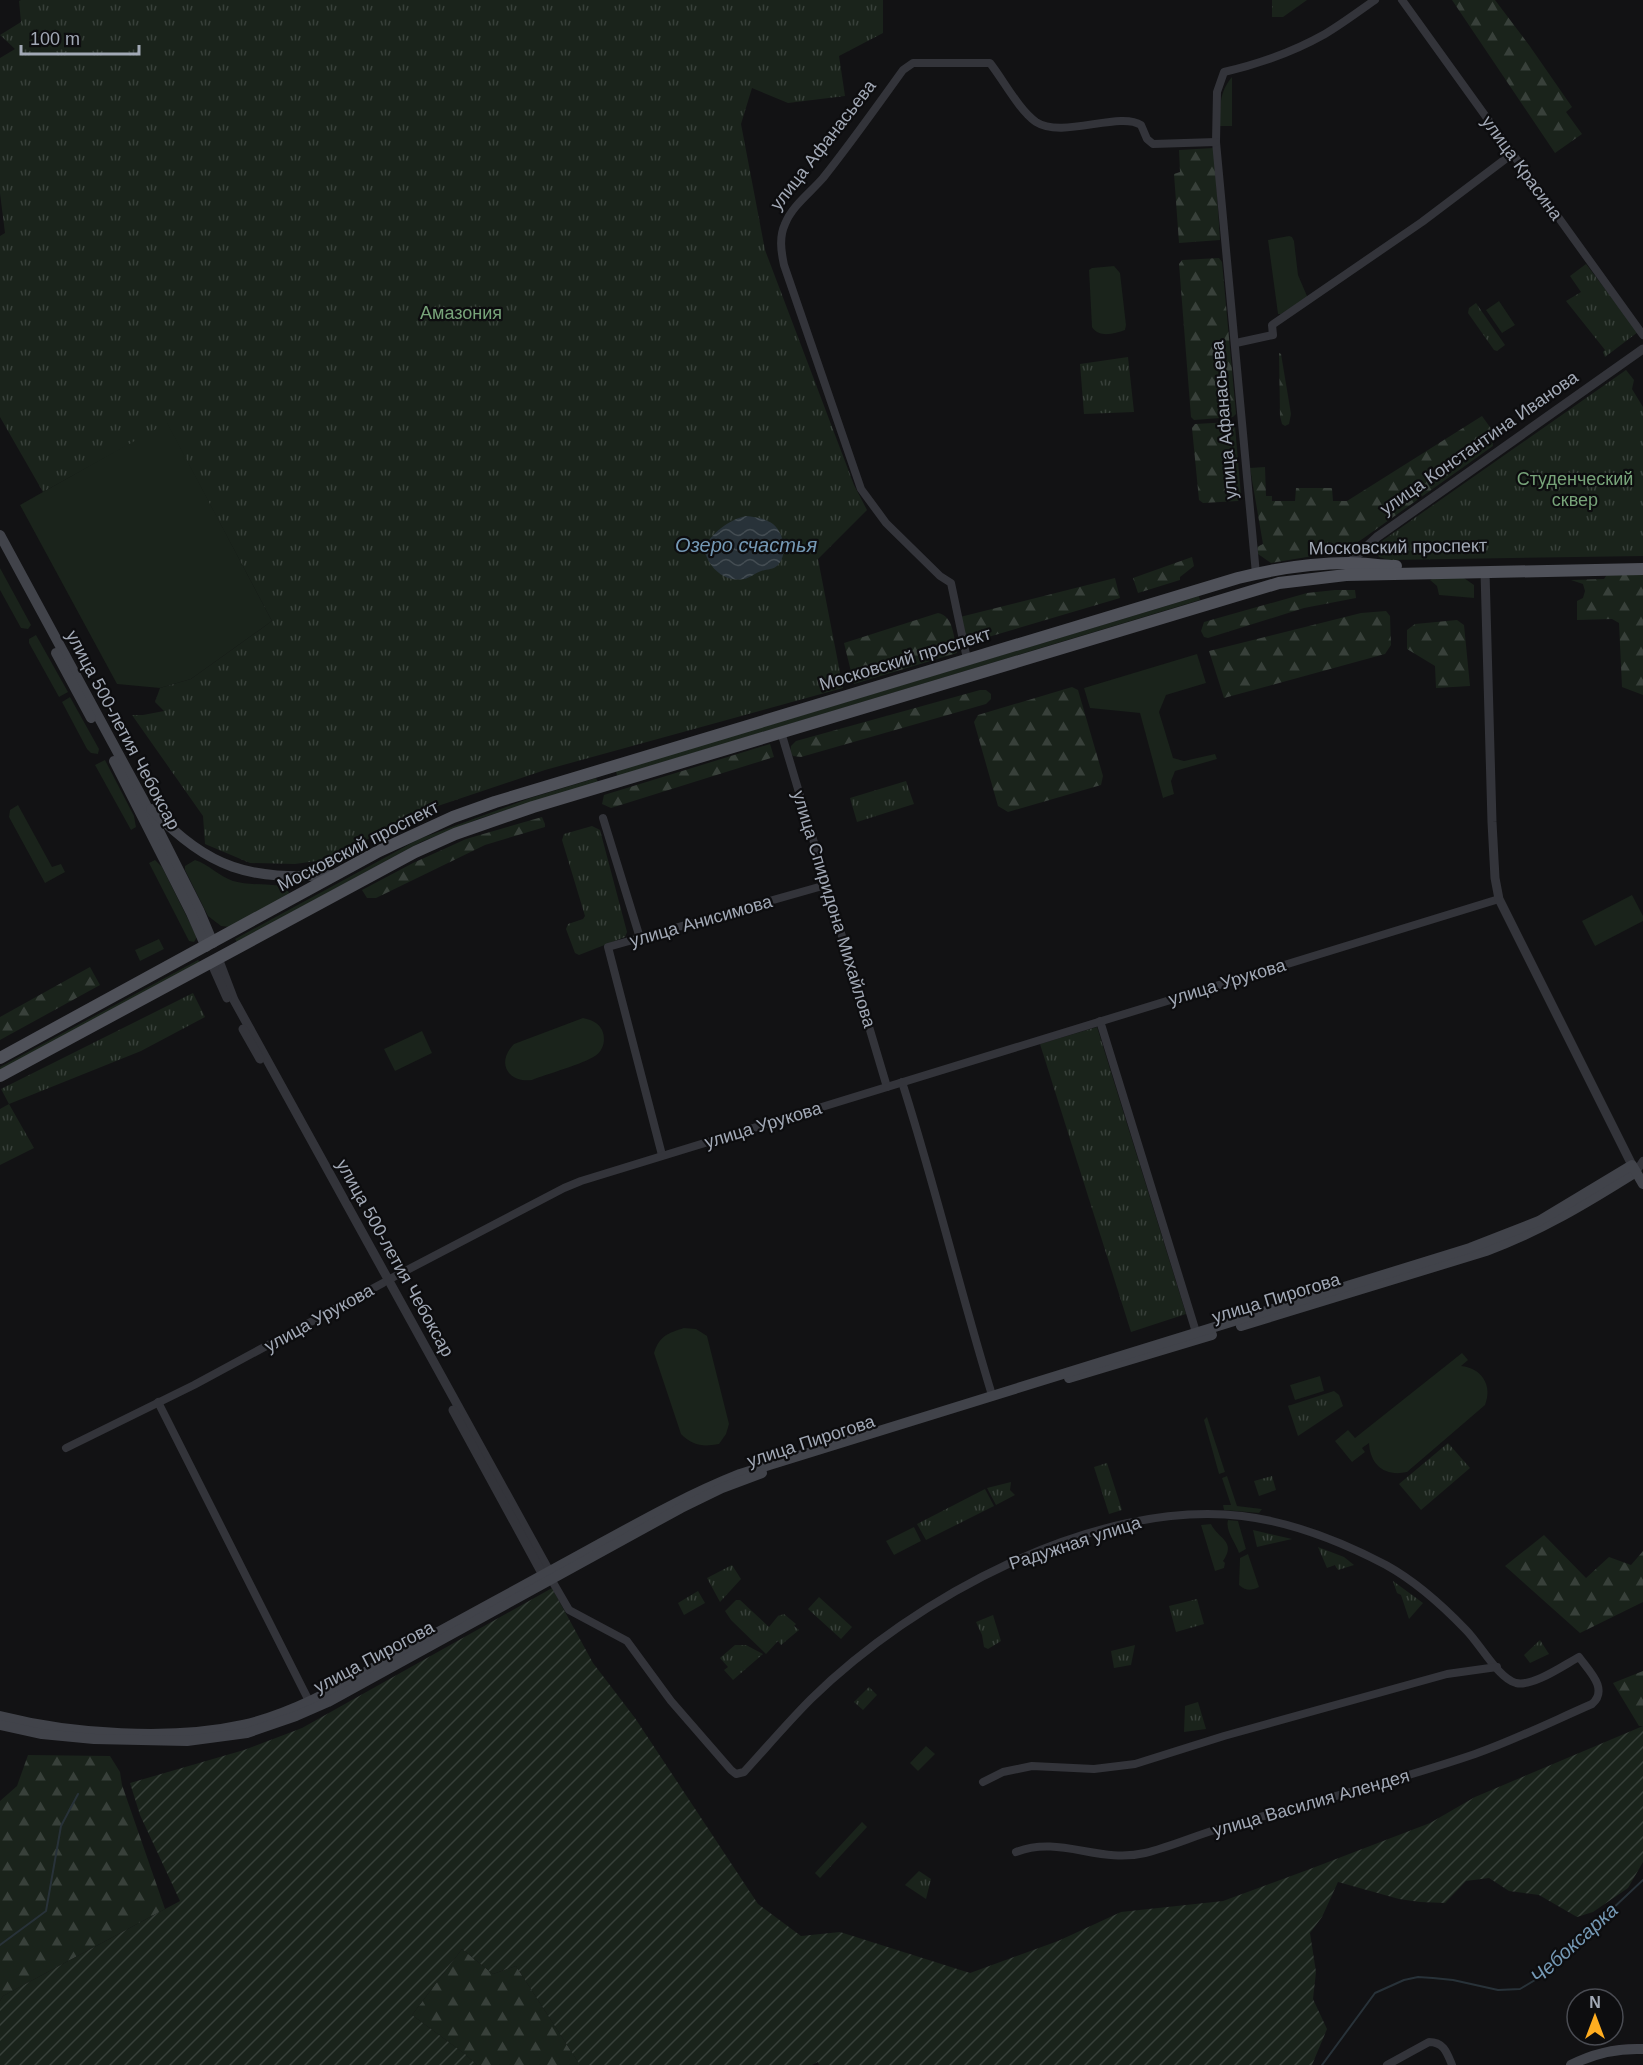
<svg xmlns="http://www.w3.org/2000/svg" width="1643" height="2065" font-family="Helvetica,sans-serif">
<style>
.grass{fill:#1a231b}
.forest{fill:url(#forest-firs)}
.park{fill:url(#park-tufts)}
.garden{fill:url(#garden-furrows)}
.water{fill:url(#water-waves)}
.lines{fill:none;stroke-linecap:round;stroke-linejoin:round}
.stream{stroke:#283239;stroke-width:2}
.minor{stroke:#33343a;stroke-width:8}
.tertiary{stroke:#33343a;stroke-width:9}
.secondary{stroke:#41434a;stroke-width:10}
.primary{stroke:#4f5159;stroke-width:12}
.labels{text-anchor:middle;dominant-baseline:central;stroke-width:4.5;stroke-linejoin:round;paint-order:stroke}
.street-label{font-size:18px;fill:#a2a9b6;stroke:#0d0d0f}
.park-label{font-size:18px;fill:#77a379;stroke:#0d0d0f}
.water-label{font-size:20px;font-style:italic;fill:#7599b5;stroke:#0d0d0f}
</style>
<defs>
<pattern id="forest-firs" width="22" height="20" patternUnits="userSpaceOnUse" patternTransform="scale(1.5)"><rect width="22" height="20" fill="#1a231b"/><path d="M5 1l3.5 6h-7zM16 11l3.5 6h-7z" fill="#38403a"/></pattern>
<pattern id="park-tufts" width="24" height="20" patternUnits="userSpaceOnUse" patternTransform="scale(1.5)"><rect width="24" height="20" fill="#1a231b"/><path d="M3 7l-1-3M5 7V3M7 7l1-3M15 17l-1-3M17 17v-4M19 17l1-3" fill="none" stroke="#38403a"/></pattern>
<pattern id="garden-furrows" width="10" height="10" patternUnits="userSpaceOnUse" patternTransform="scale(1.5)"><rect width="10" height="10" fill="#1a231b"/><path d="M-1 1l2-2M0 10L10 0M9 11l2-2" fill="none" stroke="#38403a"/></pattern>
<pattern id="water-waves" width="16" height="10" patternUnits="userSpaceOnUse" patternTransform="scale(1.5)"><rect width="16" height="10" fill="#283239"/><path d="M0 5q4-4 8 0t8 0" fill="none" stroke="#444d53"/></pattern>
</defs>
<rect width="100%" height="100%" fill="#121214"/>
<g class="grass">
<path d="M 1232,77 L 1232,126 L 1220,126 C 1220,107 1219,92 1232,77 Z"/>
<path d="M 1289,236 L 1292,237 L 1294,241 L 1298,275 L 1307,296 L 1307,298 L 1281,314 L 1278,314 L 1268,240 Z"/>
<path d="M 1114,266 L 1120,273 L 1126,325 L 1125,330 C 1115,334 1098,338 1092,327 L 1089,270 L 1092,268 Z"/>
<path d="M 1499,301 L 1515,325 L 1502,333 L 1486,310 Z"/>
<path d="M 167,422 L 272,621 L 191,679 L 160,688 L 117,684 L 20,505 Z"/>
<path d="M 0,568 L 31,625 L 28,629 L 21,628 L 0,590 Z"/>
<path d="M 1435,578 L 1464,578 L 1474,585 L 1474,598 L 1439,595 L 1437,586 L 1430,580 Z"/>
<path d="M 1199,596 L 1200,600 L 617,776 L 616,771 Z"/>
<path d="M 36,635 L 68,692 L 59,697 L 29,643 L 29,639 Z"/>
<path d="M 1197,654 L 1206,683 L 1166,695 L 1159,712 L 1173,758 L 1184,761 L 1215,754 L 1217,759 L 1175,771 L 1171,781 L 1174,794 L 1163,798 L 1140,713 L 1090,708 L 1084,688 Z"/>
<path d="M 70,697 L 99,749 L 98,754 L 91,753 L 87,749 L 62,702 Z"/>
<path d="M 105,760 L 134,816 L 136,827 L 131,830 L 95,765 Z"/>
<path d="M 596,778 L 598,782 L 481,818 L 421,842 L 237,942 L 235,939 L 419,839 L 530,798 Z"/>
<path d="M 18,805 L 52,867 L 61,864 L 65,872 L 45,883 L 9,817 L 10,810 Z"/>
<path d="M 155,860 L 162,867 L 197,937 L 194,942 L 189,941 L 149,863 Z"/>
<path d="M 195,860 C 208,864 219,876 233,881 C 250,886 269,883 286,887 L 289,893 L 288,895 L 230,927 L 221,926 L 208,916 L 185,870 L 185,866 Z"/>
<path d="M 1632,895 L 1643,916 L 1643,921 L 1595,946 L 1582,921 Z"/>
<path d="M 159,939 L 164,949 L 140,961 L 135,950 Z"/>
<path d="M 198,960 L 200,962 L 0,1070 L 0,1067 Z"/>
<path d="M 583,1018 C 591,1020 598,1022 602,1030 C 606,1039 604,1050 595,1056 C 583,1064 547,1074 532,1080 C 507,1083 496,1062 514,1044 Z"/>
<path d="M 422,1031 L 432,1053 L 395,1071 L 384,1049 Z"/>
<path d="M 684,1328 L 696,1329 L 707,1336 L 729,1424 L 726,1434 L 719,1444 C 703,1447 693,1446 681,1434 L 654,1353 C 659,1336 668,1333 684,1328 Z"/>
<path d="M 1462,1353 L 1468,1360 L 1461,1366 C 1482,1368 1493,1386 1485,1405 L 1407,1472 C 1385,1477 1370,1465 1369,1443 L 1362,1448 L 1365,1452 L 1352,1462 L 1335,1441 L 1348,1430 L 1355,1438 Z"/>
<path d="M 1320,1376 L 1324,1391 L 1295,1400 L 1290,1385 Z"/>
<path d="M 1207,1417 L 1225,1472 L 1219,1474 L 1204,1420 Z"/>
<path d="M 1227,1476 L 1237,1506 L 1262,1509 L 1259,1513 L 1224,1510 L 1223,1505 L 1231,1505 L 1222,1478 Z"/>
<path d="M 1228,1520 L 1238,1521 L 1246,1549 L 1239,1553 C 1236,1543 1225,1531 1228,1520 Z"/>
<path d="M 1211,1524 C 1218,1539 1237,1541 1223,1561 L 1225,1563 L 1224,1568 L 1215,1571 L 1201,1525 Z"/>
<path d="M 914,1527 L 921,1541 L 894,1555 L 886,1541 Z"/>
<path d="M 1248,1554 L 1259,1587 C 1251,1591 1246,1591 1239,1585 L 1240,1558 Z"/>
<path d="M 926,1746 L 935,1754 L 918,1771 L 910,1763 Z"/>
</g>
<g class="forest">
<path d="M 1452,0 L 1495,0 L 1529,45 L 1572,107 L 1566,112 L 1582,134 L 1555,153 Z"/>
<path d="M 1214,148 L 1220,240 L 1179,243 L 1174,174 L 1180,172 L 1179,150 Z"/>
<path d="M 1219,258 L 1222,262 L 1236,414 L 1233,417 L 1194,420 L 1191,417 L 1179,264 L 1182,260 Z"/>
<path d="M 1279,353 L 1281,354 L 1291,414 L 1289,424 L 1285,426 L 1282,424 L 1280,416 Z"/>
<path d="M 1482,416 L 1492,430 L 1493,446 L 1361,540 L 1337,552 L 1271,563 L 1258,554 L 1257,547 L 1263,544 L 1250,468 L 1265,467 L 1266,496 L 1272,496 L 1272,501 L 1295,501 L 1296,488 L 1332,488 L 1333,501 L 1347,501 Z"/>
<path d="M 1231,422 L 1235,426 L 1241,496 L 1238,501 L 1203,503 L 1199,500 L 1192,428 L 1195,424 Z"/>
<path d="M 1192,557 L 1194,566 L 1180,577 L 1180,580 L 1138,593 L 1133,578 Z"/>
<path d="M 1608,573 L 1643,573 L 1643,695 L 1622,687 L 1619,623 L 1612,619 L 1577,620 L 1577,601 L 1583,598 L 1585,591 L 1583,584 L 1571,580 L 1604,579 Z"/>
<path d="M 1115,578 L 1120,598 L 968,643 L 960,617 Z"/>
<path d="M 1335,590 L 1355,590 L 1356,598 L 1304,608 L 1208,638 L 1204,637 L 1201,631 L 1204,622 L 1307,593 Z"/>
<path d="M 1386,611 L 1390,616 L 1391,645 L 1385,654 L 1224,698 L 1209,651 L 1361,613 Z"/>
<path d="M 938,613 C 954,616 954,639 957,653 L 854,684 L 844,643 Z"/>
<path d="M 1457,620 L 1464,625 L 1470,686 L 1436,688 L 1435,666 L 1407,649 L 1407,630 L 1415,624 Z"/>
<path d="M 1072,687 L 1078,690 L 1103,776 L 1101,785 L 1008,812 L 998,806 L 974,722 L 978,715 Z"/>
<path d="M 980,690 L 986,690 L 991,694 L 991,699 L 986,704 L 801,757 L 793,756 L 790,752 L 791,746 L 796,741 Z"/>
<path d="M 770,744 L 774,757 L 611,808 L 602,804 L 604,795 Z"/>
<path d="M 542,817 L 545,824 L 545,827 L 485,845 L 376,898 L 367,898 L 362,890 L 413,863 L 466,839 Z"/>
<path d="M 90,967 L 100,985 L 0,1040 L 0,1017 Z"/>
<path d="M 1544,1535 L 1586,1578 L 1609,1557 L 1631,1565 L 1643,1551 L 1643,1602 L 1580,1633 L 1505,1566 Z"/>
<path d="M 1643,1671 L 1643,1726 L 1639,1726 L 1613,1683 Z"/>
<path d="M 28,1755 L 110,1756 L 120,1772 L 122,1785 L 165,1909 L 3,1996 L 0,2001 L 0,1801 L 17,1786 Z"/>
<path d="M 462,1949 L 493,1974 L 516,1966 L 580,2065 L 477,2065 L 465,2054 L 412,2015 Z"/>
</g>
<g class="park">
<path d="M 21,0 L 883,0 L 883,33 L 839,56 L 845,96 L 788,103 L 752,88 L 741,124 L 765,250 L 854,485 L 867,510 L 818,559 L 843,688 L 545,770 L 414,814 L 331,859 L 295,864 L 250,863 L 205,844 L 203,816 L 132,715 L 143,715 L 164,711 L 155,702 L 160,688 L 191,679 L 272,621 L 167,423 L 43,492 L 0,417 L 0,236 L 5,233 L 0,193 L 0,58 L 15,49 L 0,35 L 21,22 L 19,1 Z"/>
<path d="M 1272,0 L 1307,0 L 1283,17 L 1272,17 Z"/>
<path d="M 1586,264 L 1638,332 L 1605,357 L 1603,352 L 1605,350 L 1566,301 L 1581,292 L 1570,276 Z"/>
<path d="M 1476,303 L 1505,345 L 1497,351 L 1494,350 L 1468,313 L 1469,308 Z"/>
<path d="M 1128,357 L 1134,412 L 1084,414 L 1080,364 Z"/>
<path d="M 1626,370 L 1634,380 L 1632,389 L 1643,407 L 1643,556 L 1389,560 L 1379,557 L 1377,551 L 1379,543 Z"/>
<path d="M 906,781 L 914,804 L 857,822 L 850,798 Z"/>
<path d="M 592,826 L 600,830 L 627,932 L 625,937 L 579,955 L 575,953 L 566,929 L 568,924 L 583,919 L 585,916 L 562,840 L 564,834 Z"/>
<path d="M 193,993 L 205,1017 L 141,1051 L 9,1104 L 34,1148 L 0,1165 L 0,1109 L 9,1104 L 1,1089 Z"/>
<path d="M 1097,1027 L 1186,1314 L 1131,1332 L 1040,1044 Z"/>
<path d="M 1334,1391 L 1339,1395 L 1343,1406 L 1298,1436 L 1288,1406 Z"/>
<path d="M 1448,1443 L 1470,1468 L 1421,1510 L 1399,1484 Z"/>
<path d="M 1107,1463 L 1122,1510 L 1109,1514 L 1094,1467 Z"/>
<path d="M 1272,1476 L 1276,1490 L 1259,1496 L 1254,1481 Z"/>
<path d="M 1011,1482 L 1010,1490 L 1015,1495 L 996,1505 L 987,1488 Z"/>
<path d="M 985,1489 L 994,1506 L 926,1540 L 917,1524 Z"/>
<path d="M 1253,1530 L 1292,1539 L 1257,1547 Z"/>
<path d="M 1318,1547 L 1344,1557 L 1354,1565 L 1338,1570 L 1335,1565 L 1327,1568 Z"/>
<path d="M 732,1565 L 741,1579 L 720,1602 L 707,1578 Z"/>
<path d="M 1393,1581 L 1423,1603 L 1409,1619 L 1401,1595 L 1397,1593 Z"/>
<path d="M 698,1591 L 705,1603 L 684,1615 L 678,1603 Z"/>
<path d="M 819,1597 L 852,1627 L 841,1639 L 808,1609 Z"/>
<path d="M 1197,1599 L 1204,1624 L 1176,1632 L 1169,1606 Z"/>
<path d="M 736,1600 L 740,1600 L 769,1627 L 778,1616 L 784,1614 L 796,1624 L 794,1626 L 799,1630 L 781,1645 L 778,1641 L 766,1654 L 731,1620 L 725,1611 Z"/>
<path d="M 993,1615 L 1001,1641 L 988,1649 L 984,1647 L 982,1635 L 976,1622 Z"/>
<path d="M 1540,1640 L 1549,1654 L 1530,1663 L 1524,1655 Z"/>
<path d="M 735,1645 L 746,1645 L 763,1654 L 733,1680 L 724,1670 L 728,1667 L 720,1658 Z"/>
<path d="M 1135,1645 L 1131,1665 L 1114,1668 L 1111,1651 Z"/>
<path d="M 869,1687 L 877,1695 L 863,1710 L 854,1702 Z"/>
<path d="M 1198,1702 L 1206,1729 L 1184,1732 L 1185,1706 Z"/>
<path d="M 862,1822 L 867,1827 L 820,1878 L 815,1873 Z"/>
<path d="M 919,1871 L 931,1879 L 926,1899 L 905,1885 Z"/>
</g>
<path class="garden" d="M 552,1588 L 593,1663 L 635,1718 L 758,1904 L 801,1936 L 840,1932 L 970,1973 L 1058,1941 L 1121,1912 L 1223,1901 L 1310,1869 L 1430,1823 L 1475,1797 L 1643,1726 L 1643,1862 L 1628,1888 L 1593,1912 L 1577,1917 L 1539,1895 L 1509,1891 L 1489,1878 L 1466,1881 L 1445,1903 L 1420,1902 L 1399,1899 L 1338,1882 L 1322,1917 L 1310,1933 L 1316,1972 L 1313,1999 L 1327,2029 L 1312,2065 L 819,2065 L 818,2062 L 812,2065 L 580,2065 L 516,1966 L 493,1974 L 462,1949 L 412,2015 L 465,2054 L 477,2065 L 0,2065 L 0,2001 L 3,1996 L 180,1901 L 140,1815 L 130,1783 L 244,1750 L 302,1728 Z"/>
<path class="water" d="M 746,516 C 755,517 765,518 773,524 C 784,533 788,554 778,565 C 773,570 767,569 761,571 C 755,573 750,578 744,579 C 724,583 708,567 704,549 C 710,534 730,519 746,516 Z"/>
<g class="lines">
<g class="stream">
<path d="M 0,1945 L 46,1911 L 61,1826 L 78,1794"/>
<path d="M 1322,2065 L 1375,1993 L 1404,1980 L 1418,1977 L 1433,1978 L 1453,1980 L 1498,1990 L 1520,1989 L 1540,1977 L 1643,1880"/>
</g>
<g class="minor">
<path d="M 1402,0 L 1643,335"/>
<path d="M 1236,343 L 1273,335 L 1272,325 L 1422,222 L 1512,154"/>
<path d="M 1256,574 L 1216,142 L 1217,92 L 1224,72 C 1259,64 1293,52 1325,34 C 1342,24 1359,11 1375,0"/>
<path d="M 967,659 L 951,583 L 940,576 L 886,523 L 861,489 L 784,265 C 781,251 779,237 785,224 C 792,206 810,193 823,178 C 851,143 877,106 903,70 L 913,63 L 990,63 C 1004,81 1019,110 1036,122 C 1062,139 1120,111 1141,125 L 1147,139 L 1153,144 L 1216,142"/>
<path d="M 781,732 L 887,1087"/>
<path d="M 603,818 L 640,938"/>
<path d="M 1100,1021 L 1196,1332"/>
<path d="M 902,1082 C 935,1185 960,1291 992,1395"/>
<path d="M 662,1155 L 608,947 L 826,885"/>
<path d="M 1636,1172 L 1643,1161"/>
<path d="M 388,1280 L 564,1188 L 581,1181 L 1499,899"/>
<path d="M 158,1402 L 309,1701"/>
<path d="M 66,1448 L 194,1385 L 383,1283"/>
<path d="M 551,1579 L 569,1610 L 627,1641 L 671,1701 L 731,1770 L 736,1774 L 744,1772 C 766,1748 788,1722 811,1699 C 914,1598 1094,1499 1242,1516 C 1292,1522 1342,1542 1386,1565 C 1415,1581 1443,1606 1466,1630 C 1480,1644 1498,1678 1516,1683 C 1533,1687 1564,1665 1579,1657 C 1589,1671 1609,1689 1592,1704 C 1553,1721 1515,1740 1475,1754 C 1390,1783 1304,1804 1218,1829 C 1194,1836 1170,1847 1145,1853 C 1099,1864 1060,1835 1016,1852"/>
<path d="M 983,1782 L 1003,1772 L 1032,1766 L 1094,1769 L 1135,1764 L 1224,1736 L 1447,1674 L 1497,1667"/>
<path d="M 1387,2065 L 1429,2042 C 1444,2042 1447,2053 1452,2065"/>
</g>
<g class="tertiary">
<path d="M 1349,563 L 1377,537 L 1643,349"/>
<path d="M 1485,572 L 1492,822 L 1495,878 L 1499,899 L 1632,1165"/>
<path d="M 218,958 L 234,1000 L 549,1571"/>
<path d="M 211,962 L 227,998"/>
<path d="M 243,1029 L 260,1059"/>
<path d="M 453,1410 L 543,1575"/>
</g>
<g class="secondary">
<path d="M 0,535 L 144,801 L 199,910 L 213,943"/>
<path d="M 56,653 L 91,718"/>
<path d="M 114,761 L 191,913 L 206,947"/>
<path d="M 151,809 C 212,870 247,880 333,875"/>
<path d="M 1241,1326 L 1486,1251 C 1542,1230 1585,1204 1636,1172"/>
<path d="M 1069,1378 L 1212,1335"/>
<path d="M 0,1716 C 71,1734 171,1741 243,1725 C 303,1711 357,1676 411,1647 C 465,1617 520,1588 574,1558 C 629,1528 682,1497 740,1474 L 1470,1248 L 1539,1221 L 1632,1165 L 1643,1184"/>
<path d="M 0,1725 L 42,1734 L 94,1739 L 187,1741 L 247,1733 L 296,1716 L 328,1702 L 681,1508 L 722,1488 L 762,1473"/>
<path d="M 1571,2065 C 1594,2053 1618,2048 1643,2049"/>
</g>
<g class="primary">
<path d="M 0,1058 L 379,851 L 453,817 L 495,802 L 1238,578 C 1274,569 1312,563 1349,563 C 1365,563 1380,566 1396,566"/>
<path d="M 0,1076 L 415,852 L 455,834 L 533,807 L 1279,583 L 1346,575 L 1643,569"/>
</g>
</g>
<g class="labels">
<g class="street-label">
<text transform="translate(823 145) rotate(-52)">улица Афанасьева</text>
<text transform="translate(1522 168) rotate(54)">улица Красина</text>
<text transform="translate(1224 420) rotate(-95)">улица Афанасьева</text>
<text transform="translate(1479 443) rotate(-35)">улица Константина Иванова</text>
<text transform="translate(1398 547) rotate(-1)">Московский проспект</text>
<text transform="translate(905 659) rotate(-17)">Московский проспект</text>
<text transform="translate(123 730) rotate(62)">улица 500-летия Чебоксар</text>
<text transform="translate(358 846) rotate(-27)">Московский проспект</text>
<text transform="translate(834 909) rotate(73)">улица Спиридона Михайлова</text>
<text transform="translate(701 921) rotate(-16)">улица Анисимова</text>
<text transform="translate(1227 982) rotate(-17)">улица Урукова</text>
<text transform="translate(763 1125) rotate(-17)">улица Урукова</text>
<text transform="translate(395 1258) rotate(61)">улица 500-летия Чебоксар</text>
<text transform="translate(1276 1298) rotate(-17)">улица Пирогова</text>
<text transform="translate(319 1318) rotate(-29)">улица Урукова</text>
<text transform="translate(811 1441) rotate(-18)">улица Пирогова</text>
<text transform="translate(1075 1543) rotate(-18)">Радужная улица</text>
<text transform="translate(374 1657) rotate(-28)">улица Пирогова</text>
<text transform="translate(1311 1803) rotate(-16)">улица Василия Алендея</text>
</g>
<g class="park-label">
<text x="461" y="313">Амазония</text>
<text x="1575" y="479">Студенческий<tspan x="1575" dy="21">сквер</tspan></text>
</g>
<g class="water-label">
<text x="746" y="545">Озеро счастья</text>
<text transform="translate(1574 1943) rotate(-42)">Чебоксарка</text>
</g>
</g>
<g transform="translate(1595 2017)"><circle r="28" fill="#0d0d0f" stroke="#494b52" stroke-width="1.5"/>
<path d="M0-4.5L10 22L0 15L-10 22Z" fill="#ffad20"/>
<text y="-9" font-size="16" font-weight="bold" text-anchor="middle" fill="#a2a9b6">N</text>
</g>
<path d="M21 45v9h118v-9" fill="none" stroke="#a2a9b6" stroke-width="3"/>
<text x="30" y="45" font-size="18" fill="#a2a9b6" stroke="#0d0d0f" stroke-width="4.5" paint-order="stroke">100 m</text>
</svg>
